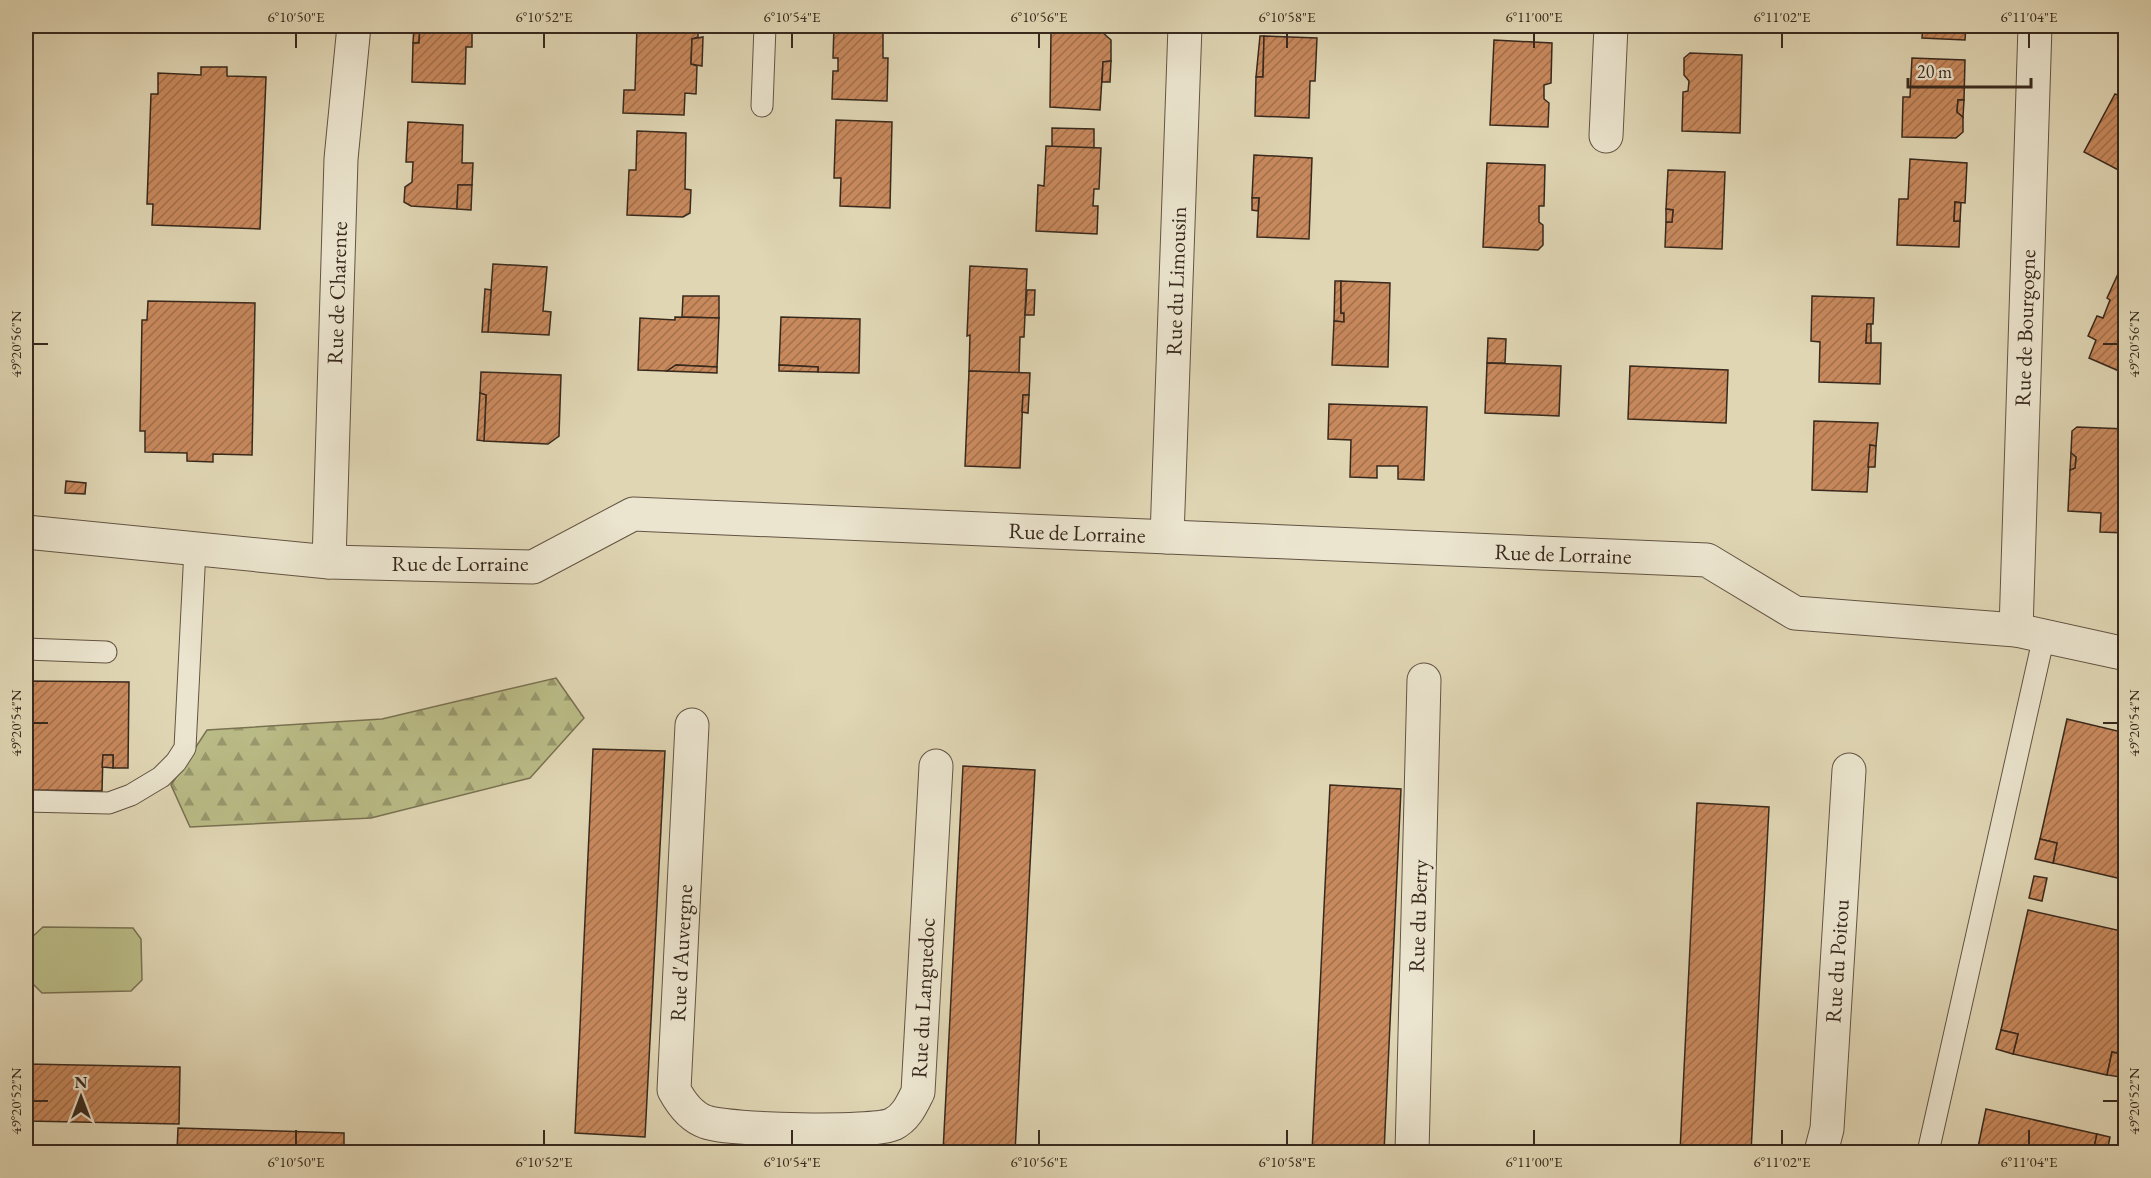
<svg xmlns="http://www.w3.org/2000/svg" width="2151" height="1178" font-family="'EB Garamond',serif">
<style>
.forest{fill:url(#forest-firs);stroke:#797252;stroke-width:1.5}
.pitch{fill:#babc87;stroke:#797252;stroke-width:1.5}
.building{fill:url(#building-hatch);stroke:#38291d;stroke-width:1.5}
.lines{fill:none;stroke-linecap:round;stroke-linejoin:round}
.lane-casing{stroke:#625443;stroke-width:23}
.street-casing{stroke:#625443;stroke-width:35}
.lane{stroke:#ebe4ce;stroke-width:21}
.street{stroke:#ebe4ce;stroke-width:33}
.ticks{fill:none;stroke:#38291d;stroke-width:2}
.labels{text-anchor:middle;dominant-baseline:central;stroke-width:4.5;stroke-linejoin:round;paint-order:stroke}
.street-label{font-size:22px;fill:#38291d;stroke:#ebe4ce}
.neatline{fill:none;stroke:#38291d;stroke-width:2}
.ticks-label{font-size:15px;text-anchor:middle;fill:#38291d}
</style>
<defs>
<pattern id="forest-firs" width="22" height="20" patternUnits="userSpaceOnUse" patternTransform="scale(1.5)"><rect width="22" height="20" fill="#babc87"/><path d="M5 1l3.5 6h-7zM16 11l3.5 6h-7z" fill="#98996e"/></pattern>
<pattern id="building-hatch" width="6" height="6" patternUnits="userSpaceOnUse" patternTransform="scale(1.5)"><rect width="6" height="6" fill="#c8895d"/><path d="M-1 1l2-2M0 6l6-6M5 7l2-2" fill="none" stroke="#a3704c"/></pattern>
</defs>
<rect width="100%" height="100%" fill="#e0d6b4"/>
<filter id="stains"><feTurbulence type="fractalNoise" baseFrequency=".00333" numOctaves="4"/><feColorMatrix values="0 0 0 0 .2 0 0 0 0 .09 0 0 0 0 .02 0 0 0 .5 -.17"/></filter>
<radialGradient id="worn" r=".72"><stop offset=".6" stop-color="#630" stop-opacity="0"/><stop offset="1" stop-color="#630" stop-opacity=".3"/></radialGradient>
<path class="forest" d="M 556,678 L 584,718 L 530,778 L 371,818 L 190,827 L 171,785 L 207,730 L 382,719 Z"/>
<path class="pitch" d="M 43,927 L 133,928 L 141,939 L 142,980 L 131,991 L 42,993 L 32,983 L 31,938 Z"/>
<g class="building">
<path d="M 414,26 L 420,26 L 419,43 L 413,43 Z"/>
<path d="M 420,26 L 472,26 L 472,47 L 466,47 L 465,84 L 412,82 L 413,43 L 419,43 Z"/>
<path d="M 637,26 L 698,26 L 698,37 L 692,39 L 691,64 L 697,66 L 696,94 L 685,93 L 684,115 L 623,113 L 624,90 L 635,90 Z"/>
<path d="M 834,26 L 883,26 L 883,58 L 888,58 L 887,101 L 832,99 L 833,71 L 838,71 L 838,58 L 833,58 Z"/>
<path d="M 1923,26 L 1966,26 L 1965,40 L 1922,38 Z"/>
<path d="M 2105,26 L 2126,26 L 2126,38 L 2105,27 Z"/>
<path d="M 1051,31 L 1102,32 L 1111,40 L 1111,61 L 1103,62 L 1100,110 L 1050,107 Z"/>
<path d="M 1260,36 L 1264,36 L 1263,77 L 1256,77 Z"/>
<path d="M 1264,36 L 1317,38 L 1315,81 L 1310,81 L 1309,118 L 1255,116 L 1256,77 L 1263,77 Z"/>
<path d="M 703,37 L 702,66 L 691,64 L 692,39 Z"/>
<path d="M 1494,40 L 1552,43 L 1551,83 L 1544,85 L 1544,99 L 1549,103 L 1548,127 L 1490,125 Z"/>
<path d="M 1690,53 L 1742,55 L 1740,133 L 1682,131 L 1683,92 L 1688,91 L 1689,81 L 1684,75 L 1684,58 Z"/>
<path d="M 1912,58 L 1965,60 L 1964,100 L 1958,100 L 1957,112 L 1963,117 L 1963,132 L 1956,138 L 1902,137 L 1903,97 L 1910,97 Z"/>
<path d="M 1111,61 L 1110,82 L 1102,82 L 1103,62 Z"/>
<path d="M 201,67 L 227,67 L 227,76 L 266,77 L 260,229 L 152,225 L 153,204 L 147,204 L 151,94 L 158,94 L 158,73 L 201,75 Z"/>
<path d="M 2115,94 L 2126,98 L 2126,174 L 2084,152 Z"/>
<path d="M 1958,100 L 1964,100 L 1963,117 L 1957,112 Z"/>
<path d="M 836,120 L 892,122 L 890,208 L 840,206 L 841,178 L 834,178 Z"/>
<path d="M 408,122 L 463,125 L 462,163 L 473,163 L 472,185 L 458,185 L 457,209 L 411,206 L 404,202 L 405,187 L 412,182 L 413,162 L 406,162 Z"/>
<path d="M 1052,128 L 1094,129 L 1094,148 L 1052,147 Z"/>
<path d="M 637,131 L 686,133 L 685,189 L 691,190 L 690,213 L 683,217 L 627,215 L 629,170 L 636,170 Z"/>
<path d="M 1046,146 L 1101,148 L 1099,189 L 1094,189 L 1093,206 L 1098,206 L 1097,234 L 1036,231 L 1038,185 L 1044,186 Z"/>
<path d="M 1254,155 L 1312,158 L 1309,239 L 1257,237 L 1259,198 L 1252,198 Z"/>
<path d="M 1910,159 L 1967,163 L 1965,203 L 1955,202 L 1954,221 L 1960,221 L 1959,247 L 1897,245 L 1899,199 L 1908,199 Z"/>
<path d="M 1487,163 L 1545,165 L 1544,206 L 1539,206 L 1539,222 L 1543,225 L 1543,245 L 1538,250 L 1483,247 Z"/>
<path d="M 1668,170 L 1725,172 L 1722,249 L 1665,247 L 1666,222 L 1672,222 L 1673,210 L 1666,209 Z"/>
<path d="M 458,185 L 472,185 L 471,210 L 457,209 Z"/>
<path d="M 1252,198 L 1259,198 L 1258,211 L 1252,210 Z"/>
<path d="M 1955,202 L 1961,203 L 1960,221 L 1954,221 Z"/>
<path d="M 1666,209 L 1673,210 L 1672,222 L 1666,222 Z"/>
<path d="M 493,264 L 547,267 L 543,311 L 551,312 L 549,335 L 488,332 Z"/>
<path d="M 970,266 L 1027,269 L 1024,337 L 1020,337 L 1019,373 L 969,371 L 970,335 L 967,336 Z"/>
<path d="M 2118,274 L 2126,277 L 2126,374 L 2089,358 L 2096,340 L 2088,336 L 2097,316 L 2103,318 L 2110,300 L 2107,298 Z"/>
<path d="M 1335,281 L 1341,281 L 1341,313 L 1344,313 L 1344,322 L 1334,321 Z"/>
<path d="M 1341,281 L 1390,283 L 1388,367 L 1332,365 L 1334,321 L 1344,322 L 1344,313 L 1341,313 Z"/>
<path d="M 485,289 L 491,290 L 488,332 L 482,332 Z"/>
<path d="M 1027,290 L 1035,290 L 1034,315 L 1025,315 Z"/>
<path d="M 683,296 L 719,296 L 719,318 L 682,317 Z"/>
<path d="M 1812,296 L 1874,298 L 1873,324 L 1867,324 L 1866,343 L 1881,343 L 1880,384 L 1819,382 L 1820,342 L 1811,341 Z"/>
<path d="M 148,301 L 255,303 L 252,455 L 213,454 L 213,462 L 187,461 L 187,453 L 145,452 L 145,431 L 140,431 L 142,320 L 147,320 Z"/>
<path d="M 675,317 L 719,318 L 717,367 L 676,365 L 667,371 L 638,370 L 640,318 L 675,320 Z"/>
<path d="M 781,317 L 860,319 L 859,373 L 818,372 L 818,367 L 779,365 Z"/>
<path d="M 1867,324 L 1871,324 L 1871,343 L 1866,343 Z"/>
<path d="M 1488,338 L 1506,339 L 1505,363 L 1487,363 Z"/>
<path d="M 1487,363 L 1561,366 L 1559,416 L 1485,413 Z"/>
<path d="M 676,365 L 717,367 L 717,373 L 667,371 Z"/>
<path d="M 779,365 L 818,367 L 818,372 L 779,371 Z"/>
<path d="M 1630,366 L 1728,370 L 1726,423 L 1628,419 Z"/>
<path d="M 969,371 L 1030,373 L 1029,395 L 1023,395 L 1020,468 L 965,466 Z"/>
<path d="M 481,372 L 561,375 L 559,436 L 548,444 L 484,441 L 486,395 L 480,393 Z"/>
<path d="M 480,393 L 486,395 L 484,441 L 477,440 Z"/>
<path d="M 1023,395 L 1029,395 L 1028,413 L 1022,412 Z"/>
<path d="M 1329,404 L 1427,407 L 1424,480 L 1398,479 L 1398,466 L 1377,466 L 1377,478 L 1350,477 L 1351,440 L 1328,439 Z"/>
<path d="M 1814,421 L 1878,423 L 1876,446 L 1870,445 L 1867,492 L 1812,490 Z"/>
<path d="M 2077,427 L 2126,429 L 2126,533 L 2100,532 L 2101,513 L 2068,511 L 2070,470 L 2075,468 L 2076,457 L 2071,453 L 2072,431 Z"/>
<path d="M 1870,445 L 1876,446 L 1875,467 L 1868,467 Z"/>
<path d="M 2071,453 L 2076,457 L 2075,468 L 2070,470 Z"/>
<path d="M 66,481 L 86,483 L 85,494 L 65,493 Z"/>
<path d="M 26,681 L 129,682 L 128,768 L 113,768 L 113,755 L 103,755 L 102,791 L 26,790 Z"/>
<path d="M 2067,719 L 2126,733 L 2126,880 L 2053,863 L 2057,843 L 2040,839 Z"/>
<path d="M 593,749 L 665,751 L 645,1137 L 575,1133 Z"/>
<path d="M 103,755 L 113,755 L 113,768 L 102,767 Z"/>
<path d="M 963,766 L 1035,770 L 1015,1152 L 943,1152 Z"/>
<path d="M 1330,785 L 1401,789 L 1384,1152 L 1312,1152 Z"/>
<path d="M 1697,803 L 1769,807 L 1751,1152 L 1680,1152 Z"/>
<path d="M 2040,839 L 2057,843 L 2053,863 L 2035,859 Z"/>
<path d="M 2034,876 L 2047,878 L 2042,901 L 2029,898 Z"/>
<path d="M 2028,910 L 2126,932 L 2126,991 L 2124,999 L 2126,999 L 2126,1053 L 2125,1055 L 2112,1052 L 2107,1075 L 2013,1054 L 2018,1034 L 2001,1030 Z"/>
<path d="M 2001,1030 L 2018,1034 L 2013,1054 L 1996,1049 Z"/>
<path d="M 2112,1052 L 2125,1055 L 2120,1077 L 2107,1075 Z"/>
<path d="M 26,1064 L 180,1067 L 179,1124 L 26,1121 Z"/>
<path d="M 1986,1109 L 2097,1134 L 2093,1152 L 1977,1152 Z"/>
<path d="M 178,1128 L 344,1133 L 344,1152 L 177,1152 Z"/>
<path d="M 2097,1134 L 2110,1137 L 2107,1152 L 2093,1152 Z"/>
<path d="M 873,1146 L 943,1149 L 943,1152 L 873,1152 Z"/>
</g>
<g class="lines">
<g class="lane-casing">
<g id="lane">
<path d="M 762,106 L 765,26"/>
<path d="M 26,649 L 106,652"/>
<path d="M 26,801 L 109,803 L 131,795 L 161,777 L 176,762 L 185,748 L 195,549"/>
<path d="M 1928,1152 L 2044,636"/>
</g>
</g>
<g class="street-casing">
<g id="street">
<path d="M 1606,136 L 1611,26"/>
<path d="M 26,532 L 329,562 L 533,567 L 633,514 L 1707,560 L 1795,613 L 2016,630 L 2126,654"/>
<path d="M 1167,537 L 1185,26"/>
<path d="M 329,562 L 341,159 L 354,26"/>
<path d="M 2016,630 L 2035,26"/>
<path d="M 692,725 L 674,1090 C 681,1103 691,1117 706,1122 C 728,1130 874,1134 893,1124 C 906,1118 912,1104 918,1092 L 936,766"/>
<path d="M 1412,1152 L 1424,680"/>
<path d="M 1821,1152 L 1827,1129 L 1849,770"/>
</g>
</g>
<use href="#lane" class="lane"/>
<use href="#street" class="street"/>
</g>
<path class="ticks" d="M 296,33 L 296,48M 544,33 L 544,48M 792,33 L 792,48M 1039,33 L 1039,48M 1287,33 L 1287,48M 1534,33 L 1534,48M 1782,33 L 1782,48M 2029,33 L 2029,48M 33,344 L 48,344M 2103,344 L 2118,344M 33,723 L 48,723M 2103,723 L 2118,723M 33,1101 L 48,1101M 2103,1101 L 2118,1101M 296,1130 L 296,1145M 544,1130 L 544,1145M 792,1130 L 792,1145M 1039,1130 L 1039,1145M 1287,1130 L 1287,1145M 1534,1130 L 1534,1145M 1782,1130 L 1782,1145M 2029,1130 L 2029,1145"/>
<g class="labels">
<g class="street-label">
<text transform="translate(1176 281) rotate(-88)">Rue du Limousin</text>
<text transform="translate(337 293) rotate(-88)">Rue de Charente</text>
<text transform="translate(2025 328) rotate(-88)">Rue de Bourgogne</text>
<text transform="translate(1077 533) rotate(2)">Rue de Lorraine</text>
<text transform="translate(1563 554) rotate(2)">Rue de Lorraine</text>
<text x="460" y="563">Rue de Lorraine</text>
<text transform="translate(1418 916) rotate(-88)">Rue du Berry</text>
<text transform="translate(681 953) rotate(-87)">Rue d'Auvergne</text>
<text transform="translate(1837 961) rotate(-86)">Rue du Poitou</text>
<text transform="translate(923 998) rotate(-87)">Rue du Languedoc</text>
</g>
</g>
<rect width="2151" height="1178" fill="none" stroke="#e0d6b4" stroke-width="66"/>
<g transform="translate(81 1097)" stroke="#ebe4ce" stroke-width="4.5" paint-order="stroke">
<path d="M0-4.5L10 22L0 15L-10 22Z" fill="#38291d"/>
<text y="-9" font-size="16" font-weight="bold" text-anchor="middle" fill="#38291d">N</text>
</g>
<path d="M1908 78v9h123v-9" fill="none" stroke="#38291d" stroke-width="3"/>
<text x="1917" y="78" font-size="18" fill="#38291d" stroke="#ebe4ce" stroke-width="4.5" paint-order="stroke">20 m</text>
<rect x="33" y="33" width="2085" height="1112" class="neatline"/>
<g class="ticks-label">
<text x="296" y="22">6°10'50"E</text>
<text x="544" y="22">6°10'52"E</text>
<text x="792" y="22">6°10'54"E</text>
<text x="1039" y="22">6°10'56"E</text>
<text x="1287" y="22">6°10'58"E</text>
<text x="1534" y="22">6°11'00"E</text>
<text x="1782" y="22">6°11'02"E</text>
<text x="2029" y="22">6°11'04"E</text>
<text transform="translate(16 344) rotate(-90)" y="5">49°20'56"N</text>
<text transform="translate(2134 344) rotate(-90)" y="5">49°20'56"N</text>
<text transform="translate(16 723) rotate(-90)" y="5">49°20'54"N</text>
<text transform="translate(2134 723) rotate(-90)" y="5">49°20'54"N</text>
<text transform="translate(16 1101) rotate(-90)" y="5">49°20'52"N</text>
<text transform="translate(2134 1101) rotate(-90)" y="5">49°20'52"N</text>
<text x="296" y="1167">6°10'50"E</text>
<text x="544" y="1167">6°10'52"E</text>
<text x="792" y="1167">6°10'54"E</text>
<text x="1039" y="1167">6°10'56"E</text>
<text x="1287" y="1167">6°10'58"E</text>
<text x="1534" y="1167">6°11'00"E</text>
<text x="1782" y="1167">6°11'02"E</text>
<text x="2029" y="1167">6°11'04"E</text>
</g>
<rect width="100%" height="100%" filter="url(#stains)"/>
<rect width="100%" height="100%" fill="url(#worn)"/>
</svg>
